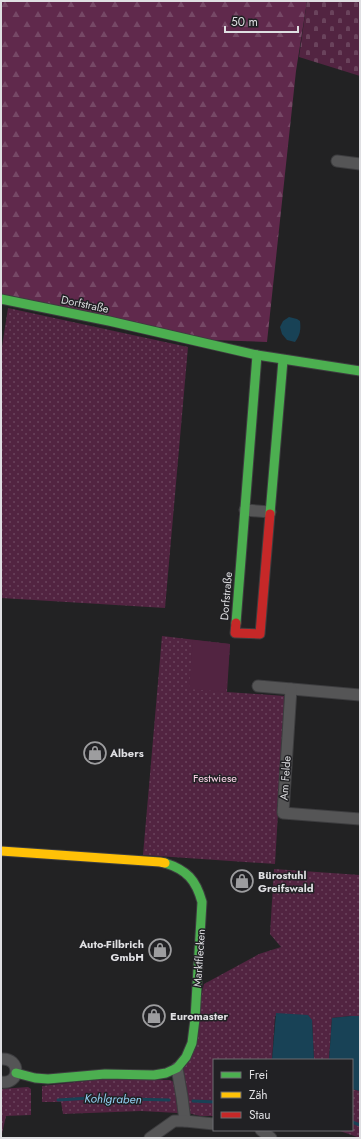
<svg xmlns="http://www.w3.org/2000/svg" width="361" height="1139" font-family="Jost,sans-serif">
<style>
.green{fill:url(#green-dots)}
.forest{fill:url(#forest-firs)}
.cemetery{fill:url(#cemetery-stones)}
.pitch{fill:#522441}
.water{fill:#184256}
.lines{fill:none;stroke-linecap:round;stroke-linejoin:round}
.stream{stroke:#184256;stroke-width:3}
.street-casing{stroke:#3d3d3f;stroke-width:13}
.fast-casing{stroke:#3d3d3f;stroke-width:11}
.slow-casing{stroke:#3d3d3f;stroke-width:11}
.jam-casing{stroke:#3d3d3f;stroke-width:11}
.street{stroke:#555556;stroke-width:11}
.fast{stroke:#4caf50;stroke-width:9}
.slow{stroke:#ffc107;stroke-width:9}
.jam{stroke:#c62828;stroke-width:9}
.labels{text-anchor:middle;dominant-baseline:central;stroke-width:3;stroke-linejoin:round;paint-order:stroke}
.street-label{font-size:11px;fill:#dfdfe2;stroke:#212124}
.poi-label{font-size:11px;font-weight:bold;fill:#dfdfe2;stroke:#212124;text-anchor:start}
.park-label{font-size:11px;fill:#ffd6eb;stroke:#212124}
.water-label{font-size:12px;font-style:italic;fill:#91d1f3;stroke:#212124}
</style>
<defs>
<pattern id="green-dots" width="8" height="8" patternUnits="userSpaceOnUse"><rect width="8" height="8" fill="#522441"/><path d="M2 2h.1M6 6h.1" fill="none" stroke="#6a435c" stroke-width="1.8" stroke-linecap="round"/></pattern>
<pattern id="forest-firs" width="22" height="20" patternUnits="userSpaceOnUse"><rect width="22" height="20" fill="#60294c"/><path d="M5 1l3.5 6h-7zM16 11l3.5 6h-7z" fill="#764866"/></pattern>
<pattern id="cemetery-stones" width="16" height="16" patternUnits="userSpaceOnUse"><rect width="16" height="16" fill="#522441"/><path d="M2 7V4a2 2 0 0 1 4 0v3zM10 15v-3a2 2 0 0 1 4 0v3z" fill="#6a435c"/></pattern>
</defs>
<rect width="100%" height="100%" fill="#222223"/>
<g class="green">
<path d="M 8,308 L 188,347 L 165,608 L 1,598 L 1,353 Z"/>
<path d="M 162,636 L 230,644 L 227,692 L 285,696 L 275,864 L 143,855 Z"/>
<path d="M 274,869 L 360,875 L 360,1016 L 351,1016 L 332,1018 L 329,1060 L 314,1060 L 312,1020 L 275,1016 L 272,1060 L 214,1060 L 214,1116 L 200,1116 L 188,1113 L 182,1073 L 204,984 L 259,954 L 281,947 L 270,934 Z"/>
<path d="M 104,1079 L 170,1080 L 174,1082 L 178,1113 L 141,1111 L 63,1114 L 61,1102 L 42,1102 L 42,1086 Z"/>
<path d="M 28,1087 L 31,1089 L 31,1115 L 6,1116 L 1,1138 L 1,1089 Z"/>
<path d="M 352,1089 L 360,1091 L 360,1138 L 337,1130 L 352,1130 Z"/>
</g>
<path class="forest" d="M 1,1 L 307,1 L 296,71 L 267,342 L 211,340 L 1,294 Z"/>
<path class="cemetery" d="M 307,1 L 360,1 L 360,76 L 299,57 Z"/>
<path class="pitch" d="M 193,640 L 230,644 L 226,692 L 189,689 Z"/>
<g class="water">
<path d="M 289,317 L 297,319 L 300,321 C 301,330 300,335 295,342 L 287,340 L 282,334 L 280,327 L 283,321 Z"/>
<path d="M 276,1013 L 308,1015 L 312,1020 L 314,1060 L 272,1060 Z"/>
<path d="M 351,1016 L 360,1016 L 360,1091 L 352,1089 L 352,1060 L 329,1060 L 332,1018 Z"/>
</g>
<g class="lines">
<g class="stream">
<path d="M 58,1100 L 90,1098 L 169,1100"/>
<path d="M 193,1101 L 214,1102"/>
<path d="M 352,1122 L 360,1125"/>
</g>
<g class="street-casing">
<g id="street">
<path d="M 337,161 L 360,164"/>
<path d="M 245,510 L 270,512"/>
<path d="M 258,686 L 360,695"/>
<path d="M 291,689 L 283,813 L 360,819"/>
<path d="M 1,1059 C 21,1057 21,1085 1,1082"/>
<path d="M 177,1068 L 182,1097 L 185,1121 L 214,1124"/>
<path d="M 261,1130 L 271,1138"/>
<path d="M 150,1138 L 174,1121 L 185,1121"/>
</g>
</g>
<g class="fast-casing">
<g id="fast">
<path d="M 1,299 L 109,321 L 257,355 L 360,371"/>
<path d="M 270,514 L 283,360"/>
<path d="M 236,623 L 257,355"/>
<path d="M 16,1073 L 35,1078 L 48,1079 L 105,1074 L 154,1075 L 166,1073 L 177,1068 L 186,1057 L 192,1043 L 195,1019 L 202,902 C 196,880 187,870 165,863"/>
</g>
</g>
<g class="slow-casing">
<path id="slow" d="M 1,851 L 160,862 L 165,863"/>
</g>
<g class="jam-casing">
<path id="jam" d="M 236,623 L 235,633 L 260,634 L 270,514"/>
</g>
<use href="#street" class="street"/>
<use href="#fast" class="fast"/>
<use href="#slow" class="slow"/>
<use href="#jam" class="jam"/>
</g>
<defs>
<g id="shop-ring" transform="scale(1.15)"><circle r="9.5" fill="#212124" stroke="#9d9d9f" stroke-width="1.5"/><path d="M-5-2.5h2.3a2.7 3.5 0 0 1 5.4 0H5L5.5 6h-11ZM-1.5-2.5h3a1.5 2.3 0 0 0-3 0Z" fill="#9d9d9f"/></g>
</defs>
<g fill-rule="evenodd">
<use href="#shop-ring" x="95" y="753"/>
<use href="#shop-ring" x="242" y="881"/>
<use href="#shop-ring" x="160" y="950"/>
<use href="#shop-ring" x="154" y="1016"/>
</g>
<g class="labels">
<g class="street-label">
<text transform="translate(85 304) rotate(12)">Dorfstraße</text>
<text transform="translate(226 596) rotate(-85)">Dorfstraße</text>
<text transform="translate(285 778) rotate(-86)">Am Felde</text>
<text transform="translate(199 958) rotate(-86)">Marktflecken</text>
</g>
<g class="poi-label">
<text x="110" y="753">Albers</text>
<text x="258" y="875">Bürostuhl<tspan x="258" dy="13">Greifswald</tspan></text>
<text x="144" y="944" text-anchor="end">Auto-Filbrich<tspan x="144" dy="13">GmbH</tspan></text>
<text x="170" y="1016">Euromaster</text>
</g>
<g class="park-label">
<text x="215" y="778">Festwiese</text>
</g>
<g class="water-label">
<text transform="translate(113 1099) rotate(1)">Kohlgraben</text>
</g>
</g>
<rect width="361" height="1139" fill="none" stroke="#dfdfe2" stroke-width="4"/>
<rect x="213" y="1059" width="140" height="72" fill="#212124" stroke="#6d6d70"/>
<rect x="221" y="1072" width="20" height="6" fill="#4caf50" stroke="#6d6d70"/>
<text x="249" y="1079" font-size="12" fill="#dfdfe2">Frei</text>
<rect x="221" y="1092" width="20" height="6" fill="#ffc107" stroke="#6d6d70"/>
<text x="249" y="1099" font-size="12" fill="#dfdfe2">Zäh</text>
<rect x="221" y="1112" width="20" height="6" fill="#c62828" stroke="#6d6d70"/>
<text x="249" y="1119" font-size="12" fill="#dfdfe2">Stau</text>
<path d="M225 26v6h73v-6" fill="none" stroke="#dfdfe2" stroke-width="2"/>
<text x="231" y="26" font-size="12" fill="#dfdfe2" stroke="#212124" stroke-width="3" paint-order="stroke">50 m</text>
</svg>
